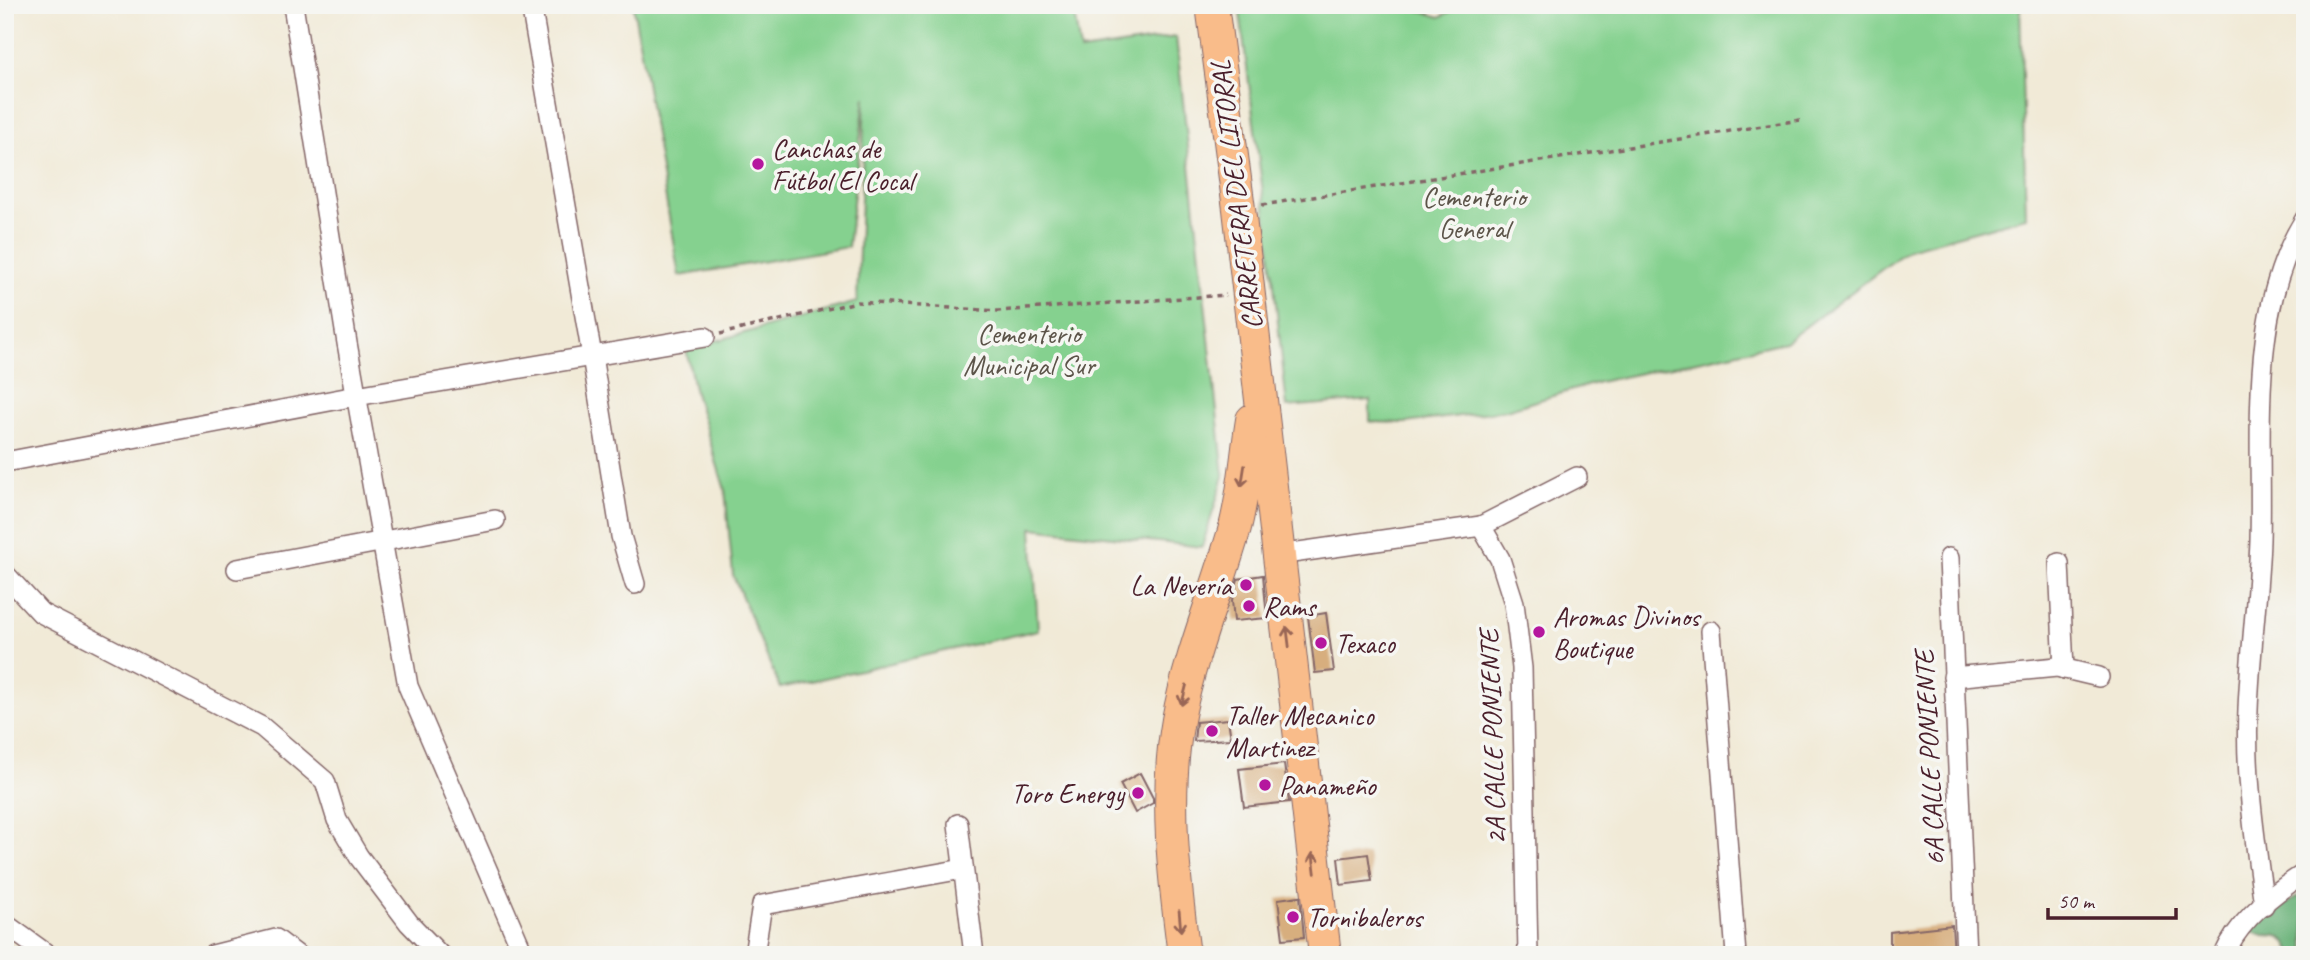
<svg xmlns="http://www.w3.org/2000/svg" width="2310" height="960" font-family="Caveat,sans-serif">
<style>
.green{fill:#85d18f;stroke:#68785d;stroke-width:2}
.forest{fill:#6cb37a;stroke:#5b6952;stroke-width:2}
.building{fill:#d7ae7e}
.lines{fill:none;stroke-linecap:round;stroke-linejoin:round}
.street-casing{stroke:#846667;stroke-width:22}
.primary-casing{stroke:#846667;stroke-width:34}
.path{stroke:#846667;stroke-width:3.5;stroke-dasharray:5 5;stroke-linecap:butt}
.street{stroke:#fff;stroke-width:19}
.primary{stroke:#f9bc8a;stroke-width:32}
.oneway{stroke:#996656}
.poi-dot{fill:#b5179e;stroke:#f6f6f2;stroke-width:2.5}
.labels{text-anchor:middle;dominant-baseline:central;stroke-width:7;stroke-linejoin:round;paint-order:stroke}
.poi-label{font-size:28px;fill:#4a1f2b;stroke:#f6f6f2;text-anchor:start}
.street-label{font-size:28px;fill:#4a1f2b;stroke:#f6f6f2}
.park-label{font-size:28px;fill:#5c5449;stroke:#f6f6f2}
</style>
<rect width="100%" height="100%" fill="#f6f6f2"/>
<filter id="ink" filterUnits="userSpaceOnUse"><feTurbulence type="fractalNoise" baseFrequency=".0143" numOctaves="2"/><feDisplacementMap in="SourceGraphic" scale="14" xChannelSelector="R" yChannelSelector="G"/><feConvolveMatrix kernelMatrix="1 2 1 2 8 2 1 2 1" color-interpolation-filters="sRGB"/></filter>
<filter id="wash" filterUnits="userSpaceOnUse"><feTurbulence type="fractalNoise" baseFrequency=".00686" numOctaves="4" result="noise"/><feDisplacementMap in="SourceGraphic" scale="28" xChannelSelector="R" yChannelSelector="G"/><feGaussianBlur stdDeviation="1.57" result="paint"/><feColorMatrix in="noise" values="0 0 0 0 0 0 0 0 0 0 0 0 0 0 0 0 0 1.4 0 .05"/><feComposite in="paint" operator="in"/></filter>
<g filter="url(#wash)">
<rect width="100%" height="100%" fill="#f1ead7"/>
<g class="green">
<path d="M 633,5 L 1073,5 L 1080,51 L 1176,37 L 1224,476 L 1202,547 L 1032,528 L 1038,630 L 780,688 L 733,575 L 725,490 L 695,393 L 686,349 L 857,302 L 865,96 L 848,247 L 679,276 Z"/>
<path d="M 1239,5 L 1402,5 L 1440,17 L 1463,5 L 2020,5 L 2026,217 L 1909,249 L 1785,342 L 1599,382 L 1506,410 L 1405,423 L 1370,422 L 1370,400 L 1287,407 L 1270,248 Z"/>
</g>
<path class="forest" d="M 2305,892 L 2305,955 L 2293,955 C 2278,922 2272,944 2250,930 C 2265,913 2286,905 2305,892 Z"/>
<g id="blocks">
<g class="building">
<path d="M 1263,575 L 1267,618 L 1234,621 L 1232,600 L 1238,579 Z"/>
<path d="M 1326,613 L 1334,671 L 1315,673 L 1308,616 Z"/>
<path d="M 1228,719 L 1231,739 L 1194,741 L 1196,722 Z"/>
<path d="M 1284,764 L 1289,802 L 1244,807 L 1239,769 Z"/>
<path d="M 1140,773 L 1153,798 L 1153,803 L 1135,813 L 1120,784 Z"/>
<path d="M 1368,854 L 1372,881 L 1341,885 L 1338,858 Z"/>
<path d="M 1300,896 L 1304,937 L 1283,939 L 1278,899 Z"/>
<path d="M 1952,925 L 1954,955 L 1890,955 L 1890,932 Z"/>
</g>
</g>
</g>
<g filter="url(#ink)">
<use href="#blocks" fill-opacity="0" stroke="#846667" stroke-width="2"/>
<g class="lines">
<g class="street-casing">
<g id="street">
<path d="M 293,5 L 347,343 L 408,686 L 524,955"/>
<path d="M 531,5 L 592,356 L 621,536 L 635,584"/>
<path d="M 5,462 L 356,396 L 705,337"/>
<path d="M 1481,526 L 1500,559 L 1514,603 L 1522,668 L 1528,955"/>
<path d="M 1278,555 L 1481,526 L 1577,477"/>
<path d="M 1949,558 L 1966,955"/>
<path d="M 2059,563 L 2064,669"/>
<path d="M 237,569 L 495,520"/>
<path d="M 5,574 L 41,613 L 262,727 L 325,781 L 337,820 L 359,857 L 409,923 L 440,955"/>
<path d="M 1711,631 L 1736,955"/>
<path d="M 1953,677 L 2057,667 L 2099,677"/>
<path d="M 958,824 L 974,955"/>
<path d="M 2264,905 C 2255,840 2245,775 2248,710 C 2250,653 2258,597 2260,540 C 2263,436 2247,311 2305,219"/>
<path d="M 5,924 L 48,955"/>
<path d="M 213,955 L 276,939 L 297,955"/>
<path d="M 754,955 L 762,905 L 963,869"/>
<path d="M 2224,955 C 2239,920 2273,893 2305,873"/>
</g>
</g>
<g class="primary-casing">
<g id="primary">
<path d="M 1212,5 L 1239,209 L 1325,955"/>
<path d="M 1184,955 C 1174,878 1164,797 1178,720 C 1190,655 1216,594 1234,531 C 1244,496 1246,456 1252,420"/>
</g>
</g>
<g class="path">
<path d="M 1262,205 L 1800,120"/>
<path d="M 720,334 L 857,302 L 998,311 L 1226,295"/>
</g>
<use href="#street" class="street"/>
<use href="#primary" class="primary"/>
</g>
<defs><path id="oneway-shaft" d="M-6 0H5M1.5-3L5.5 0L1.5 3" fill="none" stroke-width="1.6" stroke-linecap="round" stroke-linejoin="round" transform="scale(1.75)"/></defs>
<g class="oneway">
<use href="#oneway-shaft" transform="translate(1243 476) rotate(99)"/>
<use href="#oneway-shaft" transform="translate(1288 637) rotate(-97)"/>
<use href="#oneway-shaft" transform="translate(1184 695) rotate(104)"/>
<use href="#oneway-shaft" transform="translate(1314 863) rotate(-97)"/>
<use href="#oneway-shaft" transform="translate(1180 921) rotate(85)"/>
</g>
</g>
<g class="poi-dot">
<circle cx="758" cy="164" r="7"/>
<circle cx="1246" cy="585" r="7"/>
<circle cx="1249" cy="606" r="7"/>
<circle cx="1539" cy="632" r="7"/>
<circle cx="1321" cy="643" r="7"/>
<circle cx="1212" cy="731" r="7"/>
<circle cx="1265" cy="785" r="7"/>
<circle cx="1138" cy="793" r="7"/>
<circle cx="1293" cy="917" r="7"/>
</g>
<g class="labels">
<g class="poi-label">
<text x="772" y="148">Canchas de<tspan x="772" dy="32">Fútbol El Cocal</tspan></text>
<text x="1232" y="585" text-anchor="end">La Nevería</text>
<text x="1263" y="606">Rams</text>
<text x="1553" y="616">Aromas Divinos<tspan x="1553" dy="32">Boutique</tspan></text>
<text x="1335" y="643">Texaco</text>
<text x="1226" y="715">Taller Mecanico<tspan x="1226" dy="32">Martinez</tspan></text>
<text x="1279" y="785">Panameño</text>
<text x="1124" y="793" text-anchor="end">Toro Energy</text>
<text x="1307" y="917">Tornibaleros</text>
</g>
<g class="street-label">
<text transform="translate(1236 195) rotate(-97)">CARRETERA DEL LITORAL</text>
<text transform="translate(1492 737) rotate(-92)">2A CALLE PONIENTE</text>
<text transform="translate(1929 758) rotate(-93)">6A CALLE PONIENTE</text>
</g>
<g class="park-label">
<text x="1474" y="196">Cementerio<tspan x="1474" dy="32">General</tspan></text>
<text x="1029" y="333">Cementerio<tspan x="1029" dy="32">Municipal Sur</tspan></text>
</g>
</g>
<rect width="2310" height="960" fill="none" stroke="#f6f6f2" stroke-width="28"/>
<path d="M2048 908v10h128v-10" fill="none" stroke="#4a1f2b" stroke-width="3.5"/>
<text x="2058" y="908" font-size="21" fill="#4a1f2b" stroke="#f6f6f2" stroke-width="5" paint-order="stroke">50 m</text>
</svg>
